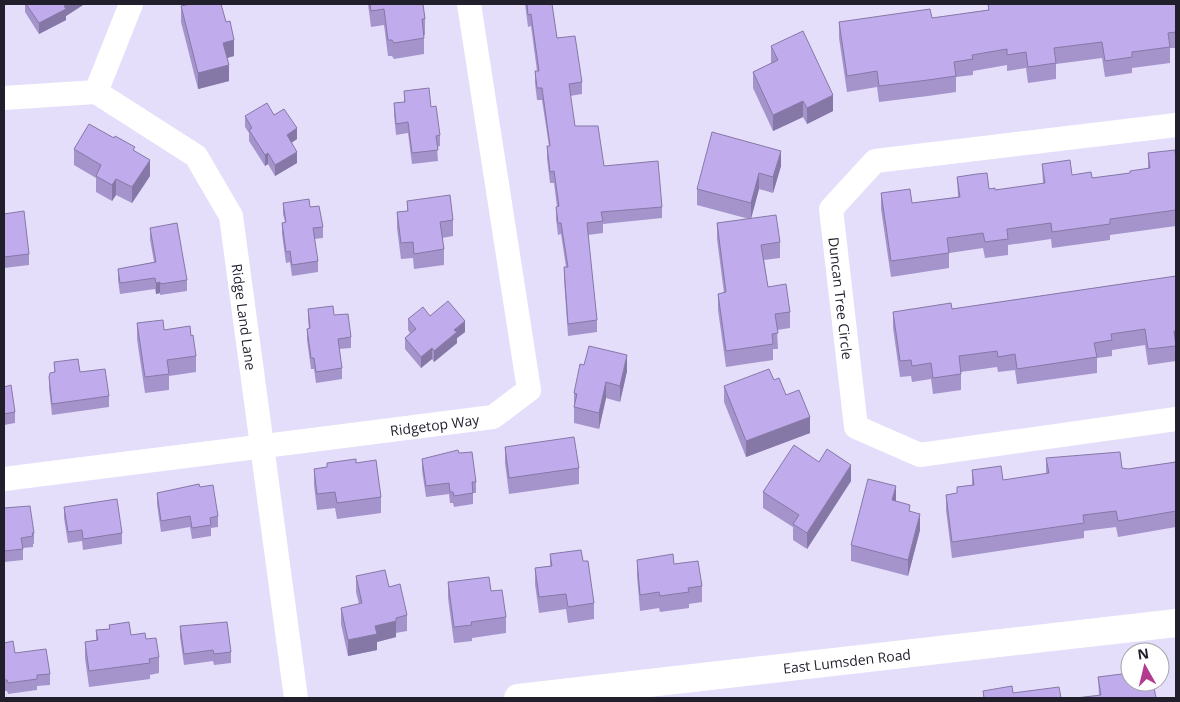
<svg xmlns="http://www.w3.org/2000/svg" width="1180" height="702" font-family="'Open Sans',sans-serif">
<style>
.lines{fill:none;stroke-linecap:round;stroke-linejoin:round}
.street{stroke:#fff;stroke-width:24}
.secondary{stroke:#fff;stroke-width:28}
.wall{fill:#a594cc}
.shaded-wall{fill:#8678a6}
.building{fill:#c0aced;stroke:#8678a6}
.labels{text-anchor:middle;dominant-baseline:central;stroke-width:4;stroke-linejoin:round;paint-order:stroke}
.street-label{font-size:14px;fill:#211f2c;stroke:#fff}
</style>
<rect width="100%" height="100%" fill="#e4defb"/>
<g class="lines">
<g class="street">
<path id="s1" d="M 96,92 L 196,156 L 231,216 L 296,698"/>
<path d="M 96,92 L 131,4"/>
<path d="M 4,98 L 96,92"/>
<path id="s2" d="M 1176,125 L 875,161 L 831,209 L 856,427 L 920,455 L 1176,419"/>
<path id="s3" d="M 4,479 L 493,417 L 529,390 L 469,4"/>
</g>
<path class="secondary" id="s4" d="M 518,698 L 1176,623"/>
</g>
<g class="wall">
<path d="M 25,4 L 83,4 L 83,5 L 66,16 L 66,20 L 39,34 L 25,12 Z"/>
<path d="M 368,4 L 423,4 L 425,19 L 425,35 L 424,35 L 424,54 L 394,59 L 392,56 L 388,56 L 384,25 L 371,27 Z"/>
<path d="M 525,4 L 552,4 L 557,38 L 582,82 L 582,94 L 570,96 L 575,126 L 604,166 L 662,207 L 662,218 L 603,224 L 603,233 L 588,235 L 597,320 L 597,332 L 568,336 L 564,279 L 564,267 L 566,267 L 561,234 L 558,235 L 556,219 L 556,207 L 557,207 L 554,183 L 550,183 L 547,158 L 547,146 L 549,146 L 542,100 L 537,100 L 535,83 L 535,71 L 537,71 L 531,26 L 528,27 Z"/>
<path d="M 988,4 L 1176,4 L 1176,48 L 1170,48 L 1170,63 L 1132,68 L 1132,73 L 1105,77 L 1102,58 L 1056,64 L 1056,79 L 1028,83 L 1026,68 L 1007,71 L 1007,65 L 973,71 L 973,75 L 956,77 L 956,92 L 928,96 L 879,102 L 877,87 L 847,92 L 839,38 L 839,22 L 932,18 L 988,10 Z"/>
<path d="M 181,6 L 234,56 L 227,58 L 229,81 L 198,89 L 181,22 Z"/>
<path d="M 771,46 L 833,111 L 807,124 L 803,117 L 773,131 L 753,88 L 753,72 L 771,63 Z"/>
<path d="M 404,91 L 431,107 L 440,135 L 440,146 L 437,147 L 438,161 L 412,164 L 408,133 L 396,135 L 394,114 L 394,103 L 404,102 Z"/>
<path d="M 274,115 L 297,139 L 291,143 L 297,163 L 275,176 L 268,164 L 265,166 L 249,141 L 249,133 L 245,127 L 245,116 Z"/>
<path d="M 74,149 L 135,151 L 150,176 L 132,203 L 116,195 L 112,201 L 96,192 L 96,178 L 74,165 Z"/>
<path d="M 1148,153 L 1176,160 L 1176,226 L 1110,235 L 1110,240 L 1052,248 L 1051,239 L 1008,245 L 1008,255 L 985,258 L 983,248 L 949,253 L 949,268 L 891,277 L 881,209 L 881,193 L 912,203 L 958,197 L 957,177 L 989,189 L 995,190 L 1043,184 L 1042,164 L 1072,175 L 1092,178 L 1130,173 L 1148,168 Z"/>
<path d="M 781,166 L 773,193 L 759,189 L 751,218 L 780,242 L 780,258 L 764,260 L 768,287 L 790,312 L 790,328 L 777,330 L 778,349 L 773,349 L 773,360 L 726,367 L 718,310 L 718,294 L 724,293 L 717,239 L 717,223 L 749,219 L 697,205 L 697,189 Z"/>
<path d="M 407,201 L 453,220 L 453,236 L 442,238 L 444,249 L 444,265 L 414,269 L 413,258 L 401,259 L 397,228 L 397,212 L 407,211 Z"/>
<path d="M 283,203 L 310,207 L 323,227 L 323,238 L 314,239 L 318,261 L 318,272 L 292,276 L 290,262 L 286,263 L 282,234 L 282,223 L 285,222 L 283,214 Z"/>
<path d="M 4,214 L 29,254 L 29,265 L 4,268 Z"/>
<path d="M 150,228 L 187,280 L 187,291 L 160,295 L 160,293 L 156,294 L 155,289 L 120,294 L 118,280 L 118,269 L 154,262 L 150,239 Z"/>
<path d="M 1176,276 L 1176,361 L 1148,365 L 1145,345 L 1112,350 L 1112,356 L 1097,358 L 1097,373 L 1017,384 L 1015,370 L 998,372 L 997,367 L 961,372 L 961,390 L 933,394 L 931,379 L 912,382 L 911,376 L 900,377 L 893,328 L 893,312 L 952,309 Z"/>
<path d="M 308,309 L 334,315 L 351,337 L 351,348 L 339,349 L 342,368 L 342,379 L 316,383 L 314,369 L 311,369 L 307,340 L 307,329 L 309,329 L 308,320 Z"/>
<path d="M 430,316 L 465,332 L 457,338 L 457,343 L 434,362 L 432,359 L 421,368 L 405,349 L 405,338 L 410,333 L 408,330 L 408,319 Z"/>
<path d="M 137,323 L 191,336 L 196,356 L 196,372 L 169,376 L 169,390 L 145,393 L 137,339 Z"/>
<path d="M 54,362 L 80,372 L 109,396 L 109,407 L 52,415 L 49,388 L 49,377 L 54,372 Z"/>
<path d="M 627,371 L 620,402 L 606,398 L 599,429 L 574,423 L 574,393 Z"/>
<path d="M 774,380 L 786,395 L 810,433 L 746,457 L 724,402 L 724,386 Z"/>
<path d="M 4,387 L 15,412 L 15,423 L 4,425 Z"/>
<path d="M 505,447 L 579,468 L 579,484 L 509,494 L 505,463 Z"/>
<path d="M 459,453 L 476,482 L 476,493 L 473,493 L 473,504 L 454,507 L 453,503 L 450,503 L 449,494 L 426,497 L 422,470 L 422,459 Z"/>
<path d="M 1046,458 L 1128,469 L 1176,462 L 1176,527 L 1118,537 L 1116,527 L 1084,531 L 1084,538 L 952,558 L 946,510 L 946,495 L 957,493 L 957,487 L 972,485 L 972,470 L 1003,480 L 1046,474 Z"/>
<path d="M 327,463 L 356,463 L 381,497 L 381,513 L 337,519 L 335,508 L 317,510 L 314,485 L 314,469 L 327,467 Z"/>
<path d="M 851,481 L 807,549 L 793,540 L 793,527 L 763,508 L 763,492 Z"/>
<path d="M 200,487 L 218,516 L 218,527 L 211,528 L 211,536 L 192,539 L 190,527 L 161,532 L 157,504 L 157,493 Z"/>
<path d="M 896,501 L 910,511 L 920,530 L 908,576 L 851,561 L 851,545 Z"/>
<path d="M 64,507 L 122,533 L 122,544 L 83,550 L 82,541 L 68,543 L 64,518 Z"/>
<path d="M 4,508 L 34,533 L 34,544 L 33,544 L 33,547 L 23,548 L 23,560 L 4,562 Z"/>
<path d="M 550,554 L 583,561 L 594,603 L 594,619 L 568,623 L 566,609 L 539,613 L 535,584 L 535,568 L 550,566 Z"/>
<path d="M 637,560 L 674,564 L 702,586 L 702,602 L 689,604 L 689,608 L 660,612 L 659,608 L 640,611 L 637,576 Z"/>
<path d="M 356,576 L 389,587 L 407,615 L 407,631 L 396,633 L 396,637 L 377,642 L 377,650 L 348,656 L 341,624 L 341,608 L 359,604 L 356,592 Z"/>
<path d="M 448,582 L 491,591 L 506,617 L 506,633 L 472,638 L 472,641 L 454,643 L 448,598 Z"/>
<path d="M 109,625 L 131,635 L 146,639 L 159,657 L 159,673 L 150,675 L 150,679 L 89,687 L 85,658 L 85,642 L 96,640 L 96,630 L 109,629 Z"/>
<path d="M 180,626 L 231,652 L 231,663 L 214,665 L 213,661 L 184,665 L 180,637 Z"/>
<path d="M 4,643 L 15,653 L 50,674 L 50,685 L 37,686 L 37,690 L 8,694 L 7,691 L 4,691 Z"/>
<path d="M 1098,677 L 1156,698 L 1099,695 Z"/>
</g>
<g class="shaded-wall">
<path d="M 68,4 L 83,4 L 83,5 L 66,16 L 66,20 L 39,34 L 39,23 Z"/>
<path d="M 234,40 L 234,56 L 223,59 L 223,43 Z"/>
<path d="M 229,65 L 229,81 L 198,89 L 198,73 Z"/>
<path d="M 833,95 L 833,111 L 807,124 L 807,108 Z"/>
<path d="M 803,101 L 803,117 L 773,131 L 773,115 Z"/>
<path d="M 297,128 L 297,139 L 287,146 L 287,135 Z"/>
<path d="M 781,151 L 781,166 L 773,193 L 773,177 Z"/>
<path d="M 297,152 L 297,163 L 275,176 L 275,165 Z"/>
<path d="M 268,153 L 268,164 L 265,166 L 265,155 Z"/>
<path d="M 150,160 L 150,176 L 132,203 L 132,187 Z"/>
<path d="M 759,173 L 759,189 L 751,219 L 751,203 Z"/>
<path d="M 116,179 L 116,195 L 112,201 L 112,185 Z"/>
<path d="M 160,282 L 160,293 L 156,294 L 156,283 Z"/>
<path d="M 465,321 L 465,332 L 457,338 L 457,343 L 434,362 L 434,351 L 454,330 Z"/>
<path d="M 432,348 L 432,359 L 421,368 L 421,357 Z"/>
<path d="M 627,355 L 627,371 L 620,402 L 620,386 Z"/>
<path d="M 606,382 L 606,398 L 599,429 L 599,413 Z"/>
<path d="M 810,417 L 810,433 L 746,457 L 746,441 Z"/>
<path d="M 851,465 L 851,481 L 807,549 L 807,533 Z"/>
<path d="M 896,486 L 896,502 L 892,500 Z"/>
<path d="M 920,514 L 920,530 L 908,576 L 908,560 Z"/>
<path d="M 396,621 L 396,637 L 377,642 L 377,650 L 348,656 L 348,640 L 375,626 Z"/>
</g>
<g class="building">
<path d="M 26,4 L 68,4 L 64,6 L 66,9 L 39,23 Z"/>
<path d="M 190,4 L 221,4 L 226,22 L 230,21 L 234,40 L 223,43 L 229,65 L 198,73 L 181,6 Z"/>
<path d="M 370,4 L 423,4 L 425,19 L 422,19 L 424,38 L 394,43 L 392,40 L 388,40 L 384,9 L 371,11 Z"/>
<path d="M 527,4 L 552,4 L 557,38 L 575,36 L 582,82 L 569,84 L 575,126 L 598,126 L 604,166 L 658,161 L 662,207 L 601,212 L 603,221 L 587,223 L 597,320 L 568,324 L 564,267 L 568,267 L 561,223 L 558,223 L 556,207 L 559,206 L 554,171 L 550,172 L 547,146 L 550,146 L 542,88 L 537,88 L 535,71 L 539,71 L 531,14 L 528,15 Z"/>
<path d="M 988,4 L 1176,4 L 1176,32 L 1168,33 L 1170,47 L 1132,52 L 1132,57 L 1105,61 L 1102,42 L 1054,48 L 1056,63 L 1028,67 L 1026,52 L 1007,55 L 1007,49 L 972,55 L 973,59 L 954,62 L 956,76 L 928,80 L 879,86 L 877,71 L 847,76 L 839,22 L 930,9 L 932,18 L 989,10 Z"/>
<path d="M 803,31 L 833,95 L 807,108 L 803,101 L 773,115 L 753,72 L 778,60 L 771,46 Z"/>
<path d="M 429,88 L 431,107 L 436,106 L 440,135 L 436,136 L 438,150 L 412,153 L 408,122 L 396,124 L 394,103 L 405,102 L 404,91 Z"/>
<path d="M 267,103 L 274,115 L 284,109 L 297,128 L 287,135 L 297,152 L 275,165 L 268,153 L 265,155 L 249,130 L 252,128 L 245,116 Z"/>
<path d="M 89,124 L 114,138 L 115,136 L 135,147 L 133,150 L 150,160 L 132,187 L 116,179 L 112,185 L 96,176 L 101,165 L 74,149 Z"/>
<path d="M 712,132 L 781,151 L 773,177 L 759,173 L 751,203 L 697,189 Z"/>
<path d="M 1175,150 L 1176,160 L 1176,210 L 1110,219 L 1110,224 L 1052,232 L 1051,223 L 1007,229 L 1008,239 L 985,242 L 983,233 L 947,238 L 949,253 L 891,261 L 881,193 L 910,189 L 912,203 L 960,197 L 957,177 L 977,174 L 987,173 L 989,189 L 995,188 L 995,190 L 1045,183 L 1042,164 L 1070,160 L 1072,175 L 1091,172 L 1092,178 L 1130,173 L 1130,171 L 1150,168 L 1148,153 Z"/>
<path d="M 450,195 L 453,220 L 440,222 L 444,249 L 414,254 L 413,242 L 401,243 L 397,212 L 408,211 L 407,201 Z"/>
<path d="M 309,199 L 310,207 L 319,206 L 323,227 L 313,228 L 318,261 L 292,265 L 290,251 L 286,252 L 282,223 L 286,222 L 283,203 Z"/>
<path d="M 24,211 L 29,254 L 4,257 L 4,214 Z"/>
<path d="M 776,215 L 780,242 L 761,245 L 768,287 L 786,284 L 790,312 L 775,314 L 778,333 L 772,334 L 773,344 L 726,351 L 718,294 L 726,292 L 717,223 Z"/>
<path d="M 177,223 L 187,280 L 160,284 L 160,282 L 156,283 L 155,278 L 120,283 L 118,269 L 156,262 L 150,228 Z"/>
<path d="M 1176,276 L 1176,331 L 1174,331 L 1176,346 L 1148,349 L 1145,329 L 1111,334 L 1112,340 L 1094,343 L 1097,357 L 1017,369 L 1015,354 L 998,357 L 997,351 L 959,356 L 961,374 L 933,378 L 931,363 L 912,366 L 911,360 L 900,361 L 893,312 L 951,303 L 952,309 Z"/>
<path d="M 448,301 L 465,321 L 454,330 L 457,332 L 434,351 L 432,348 L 421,357 L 405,338 L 416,329 L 408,319 L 423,307 L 430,316 Z"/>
<path d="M 333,306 L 334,315 L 348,314 L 351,337 L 338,339 L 342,368 L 316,372 L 314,358 L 311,358 L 307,329 L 310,328 L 308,309 Z"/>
<path d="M 163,320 L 164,330 L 190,326 L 191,336 L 193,335 L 196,356 L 167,360 L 169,374 L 145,377 L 137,323 Z"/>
<path d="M 589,346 L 627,355 L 620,386 L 606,382 L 599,413 L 574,407 L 577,394 L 574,393 L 580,364 L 584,365 Z"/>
<path d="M 78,359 L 80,372 L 105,369 L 109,396 L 52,404 L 49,377 L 50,373 L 55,372 L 54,362 Z"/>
<path d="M 769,369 L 774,380 L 779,378 L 786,395 L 799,390 L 810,417 L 746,441 L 724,386 Z"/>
<path d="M 11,385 L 15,412 L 4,414 L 4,387 Z"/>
<path d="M 574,437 L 579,468 L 509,478 L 505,447 Z"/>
<path d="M 794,445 L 819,462 L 827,449 L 851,465 L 807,533 L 793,524 L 799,515 L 763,492 Z"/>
<path d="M 458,450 L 459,453 L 472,452 L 476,482 L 472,482 L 473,493 L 454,496 L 453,492 L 450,492 L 449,483 L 426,486 L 422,459 Z"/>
<path d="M 1120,452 L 1122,468 L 1128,469 L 1176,462 L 1176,511 L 1118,521 L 1116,511 L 1083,515 L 1084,523 L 952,542 L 946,495 L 957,493 L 957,487 L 974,485 L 972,470 L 1001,466 L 1003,480 L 1049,473 L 1046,458 Z"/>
<path d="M 356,459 L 356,463 L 376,460 L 381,497 L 337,503 L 335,492 L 317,494 L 314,469 L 327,467 L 327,463 Z"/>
<path d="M 868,479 L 896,486 L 892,500 L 910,505 L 909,511 L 920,514 L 908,560 L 851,545 Z"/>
<path d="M 199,484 L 200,487 L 213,485 L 218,516 L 210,518 L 211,525 L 192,528 L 190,516 L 161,521 L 157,493 Z"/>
<path d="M 117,499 L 122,533 L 83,539 L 82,530 L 68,532 L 64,507 Z"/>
<path d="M 30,506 L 34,533 L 32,533 L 33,536 L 21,538 L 23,549 L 4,551 L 4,508 Z"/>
<path d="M 581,550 L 583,561 L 588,561 L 594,603 L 568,607 L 566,594 L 539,597 L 535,568 L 552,566 L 550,554 Z"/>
<path d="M 673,554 L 674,564 L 698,561 L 702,586 L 688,588 L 689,592 L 660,596 L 659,592 L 640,595 L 637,560 Z"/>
<path d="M 385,570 L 389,587 L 400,584 L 407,615 L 396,618 L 396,621 L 375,626 L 377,634 L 348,640 L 341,608 L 362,603 L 356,576 Z"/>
<path d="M 489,577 L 491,591 L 502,590 L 506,617 L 471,622 L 472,625 L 454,627 L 448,582 Z"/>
<path d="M 129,622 L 131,635 L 145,633 L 146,639 L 156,638 L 159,657 L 149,659 L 150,663 L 89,671 L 85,642 L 98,640 L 96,630 L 110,629 L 109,625 Z"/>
<path d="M 227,622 L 231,652 L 214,654 L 213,650 L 184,654 L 180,626 Z"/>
<path d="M 13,641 L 15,653 L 46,649 L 50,674 L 37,675 L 37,679 L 8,683 L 7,680 L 4,680 L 4,643 Z"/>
<path d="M 1130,673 L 1130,682 L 1153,682 L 1156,698 L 1076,698 L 1101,695 L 1098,677 Z"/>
<path d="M 1012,686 L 1013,693 L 1059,687 L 1061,698 L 984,698 L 983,691 Z"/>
</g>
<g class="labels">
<g class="street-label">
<text stroke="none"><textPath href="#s2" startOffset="458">Duncan Tree Circle</textPath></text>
<text stroke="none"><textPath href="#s1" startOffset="290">Ridge Land Lane</textPath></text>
<text stroke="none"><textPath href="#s3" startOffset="434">Ridgetop Way</textPath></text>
<text stroke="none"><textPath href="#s4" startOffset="331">East Lumsden Road</textPath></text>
</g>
</g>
<rect width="1180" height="702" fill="none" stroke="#211f2c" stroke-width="10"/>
<g transform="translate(1145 667) rotate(352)"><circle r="24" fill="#ffffff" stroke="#a6a5ab"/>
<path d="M0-4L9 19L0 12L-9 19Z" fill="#b33b8f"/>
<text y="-8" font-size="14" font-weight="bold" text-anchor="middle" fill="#211f2c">N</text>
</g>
</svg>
